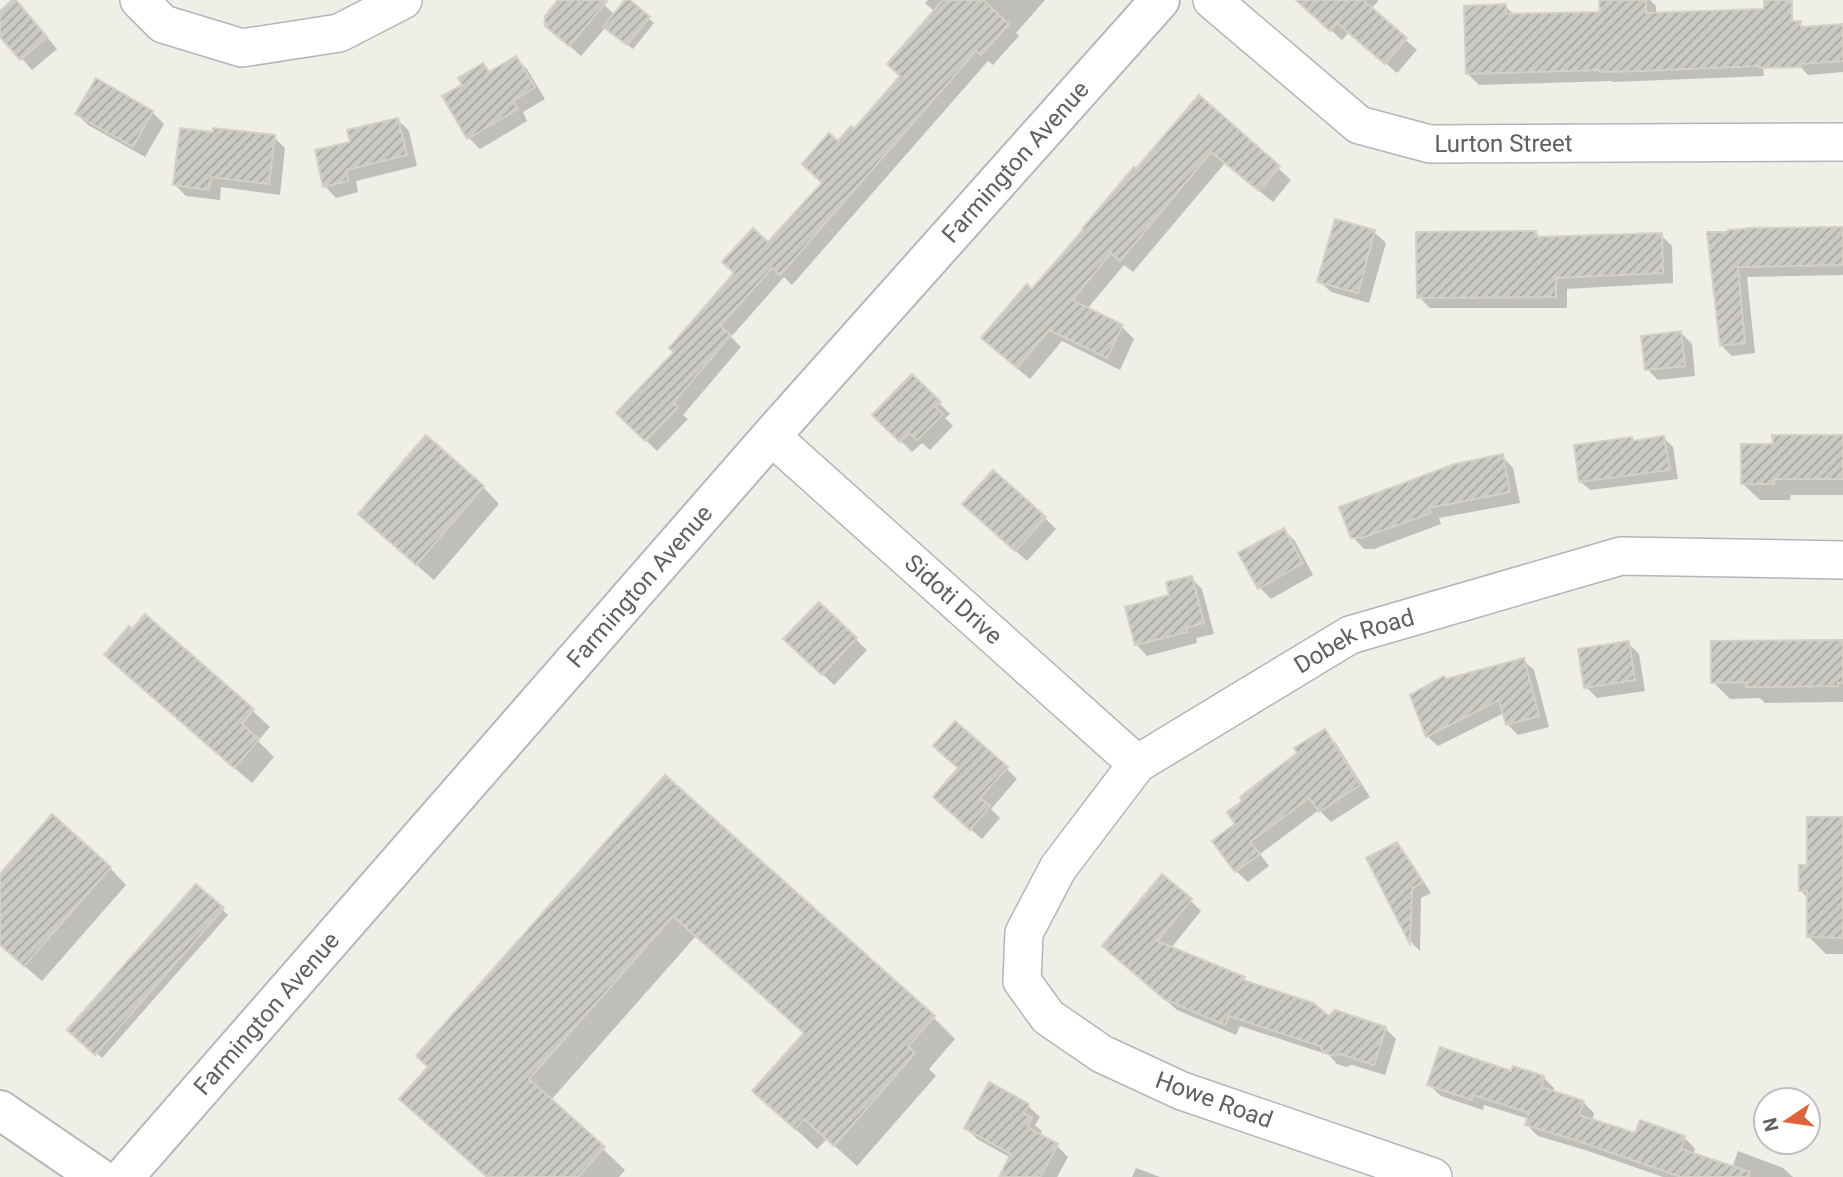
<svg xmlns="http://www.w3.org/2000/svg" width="1843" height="1177" font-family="Roboto,sans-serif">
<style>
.shadow{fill:#0003}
.building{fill:url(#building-hatch);stroke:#d3d1c5;stroke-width:2}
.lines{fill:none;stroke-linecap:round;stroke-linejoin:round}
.minor-casing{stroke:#b4b5ba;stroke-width:40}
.tertiary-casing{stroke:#b4b5ba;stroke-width:42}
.secondary-casing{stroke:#b5b7bd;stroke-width:42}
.minor{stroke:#fff;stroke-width:37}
.tertiary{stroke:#fff;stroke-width:38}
.secondary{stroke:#fff;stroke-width:38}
.labels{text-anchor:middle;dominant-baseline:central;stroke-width:7;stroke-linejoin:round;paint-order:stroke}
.street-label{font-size:24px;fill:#5e6066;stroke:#fff}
</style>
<defs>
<pattern id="building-hatch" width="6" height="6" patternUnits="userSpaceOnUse" patternTransform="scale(1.75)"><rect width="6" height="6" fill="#cbc9c3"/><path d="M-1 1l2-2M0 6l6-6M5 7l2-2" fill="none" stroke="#a8a7a2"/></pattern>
</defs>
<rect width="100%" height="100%" fill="#efeee7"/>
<g class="shadow">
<path d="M 561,0 L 599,0 L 615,15 L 628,0 L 654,23 L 633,49 L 606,27 L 581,56 L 543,22 Z"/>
<path d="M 928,0 L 1045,0 L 1016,33 L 1019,36 L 993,65 L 988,61 L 792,285 L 784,277 L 731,337 L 741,347 L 683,415 L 688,419 L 657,451 L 618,413 L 676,353 L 768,244 L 824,183 L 838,144 L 854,132 L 902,77 L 935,12 L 925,3 Z"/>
<path d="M 1297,0 L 1379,0 L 1371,9 L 1417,50 L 1397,73 L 1349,32 L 1342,40 Z"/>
<path d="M 1601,0 L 1650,0 L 1656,6 L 1656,15 L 1758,23 L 1764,76 L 1613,82 L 1612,81 L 1479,85 L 1468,74 L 1505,6 L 1515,16 L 1601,13 Z"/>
<path d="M 25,11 L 57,49 L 32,70 L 0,34 L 0,13 Z"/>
<path d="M 1843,26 L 1843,72 L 1808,75 L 1797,63 Z"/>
<path d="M 516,58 L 527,69 L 545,99 L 523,112 L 527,121 L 480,149 L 469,138 L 444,97 L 464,86 L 483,65 L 491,73 Z"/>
<path d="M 96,81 L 152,112 L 164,124 L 145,157 L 88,125 L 77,114 Z"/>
<path d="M 1199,97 L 1291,180 L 1273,202 L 1225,163 L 1133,272 L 1124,265 L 1087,309 L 1122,327 L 1134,339 L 1120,370 L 1062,341 L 1030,379 L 996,351 L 1032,291 Z"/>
<path d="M 398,120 L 409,131 L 417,166 L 356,181 L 358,192 L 336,198 L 325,186 L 352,143 Z"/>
<path d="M 274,137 L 285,148 L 280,195 L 221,187 L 220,200 L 186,196 L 175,185 Z"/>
<path d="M 1843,228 L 1843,275 L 1747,277 L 1755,353 L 1732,356 L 1721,345 L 1709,234 Z"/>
<path d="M 1374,232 L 1386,243 L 1369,303 L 1331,292 L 1319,281 Z"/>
<path d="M 1536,233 L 1541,238 L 1661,235 L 1672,246 L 1673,283 L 1567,289 L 1567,308 L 1430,308 L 1419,297 Z"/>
<path d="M 1681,333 L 1692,344 L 1695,376 L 1658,380 L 1647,369 Z"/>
<path d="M 912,376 L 950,414 L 945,418 L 953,426 L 930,450 L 922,443 L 912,452 L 875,415 Z"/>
<path d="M 1843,437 L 1843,495 L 1791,495 L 1790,500 L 1760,500 L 1743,484 L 1774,445 Z"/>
<path d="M 1664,438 L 1673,447 L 1678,479 L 1590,490 L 1580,481 L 1631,439 L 1635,442 Z"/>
<path d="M 1502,456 L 1513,468 L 1520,503 L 1439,518 L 1441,524 L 1374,549 L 1364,549 L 1353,537 Z"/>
<path d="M 483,487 L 499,504 L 434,580 L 377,531 Z"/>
<path d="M 976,515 L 1045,518 L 1056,529 L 1027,561 Z"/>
<path d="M 1284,530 L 1295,541 L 1313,575 L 1271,599 L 1260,588 Z"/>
<path d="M 1191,578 L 1202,589 L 1214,634 L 1196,638 L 1197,643 L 1147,656 L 1136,644 L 1172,596 Z"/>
<path d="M 819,604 L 867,650 L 834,685 L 797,650 Z"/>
<path d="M 145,616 L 253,711 L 270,727 L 258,741 L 274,757 L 252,783 L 123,671 L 132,631 Z"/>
<path d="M 1843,639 L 1843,702 L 1765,703 L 1760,698 L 1730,699 L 1713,682 Z"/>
<path d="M 1628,643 L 1639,654 L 1645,691 L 1597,698 L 1586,687 Z"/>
<path d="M 1523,660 L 1534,670 L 1549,727 L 1518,735 L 1507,724 L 1504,713 L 1438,746 L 1427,736 L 1446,681 Z"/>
<path d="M 1324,731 L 1335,742 L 1370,797 L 1331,822 L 1319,810 L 1260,854 L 1269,866 L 1248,882 L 1236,871 L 1214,841 L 1237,824 Z"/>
<path d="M 1006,768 L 1017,779 L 991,809 L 1000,818 L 982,839 L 946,808 Z"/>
<path d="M 665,778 L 933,1017 L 955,1039 L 929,1069 L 936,1076 L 857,1166 L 827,1139 L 817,1149 L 755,1091 L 805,1034 L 696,936 L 551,1100 L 625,1170 L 619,1177 L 487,1177 L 430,1067 Z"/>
<path d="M 1843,819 L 1843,954 L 1826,954 L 1809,937 L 1809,899 L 1800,890 L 1809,867 Z"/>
<path d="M 1397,844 L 1406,854 L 1431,893 L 1421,898 L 1420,951 L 1412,943 L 1369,859 Z"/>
<path d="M 110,868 L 126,885 L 42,981 L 0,945 L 0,877 Z"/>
<path d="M 196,886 L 228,915 L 102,1058 L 70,1030 Z"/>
<path d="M 1190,900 L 1201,911 L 1171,948 L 1244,979 L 1249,984 L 1329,1019 L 1385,1028 L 1396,1039 L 1385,1075 L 1352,1065 L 1346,1067 L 1337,1064 L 1329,1055 L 1240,1026 L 1236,1035 L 1177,1010 L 1115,956 Z"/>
<path d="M 1512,1073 L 1543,1077 L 1554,1088 L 1553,1093 L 1583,1102 L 1594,1113 L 1592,1121 L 1636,1135 L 1684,1137 L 1695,1149 L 1686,1177 L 1663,1177 L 1585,1150 L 1538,1136 L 1527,1125 L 1529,1119 L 1484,1105 L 1483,1110 L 1441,1096 L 1429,1085 Z"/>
<path d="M 990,1085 L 1028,1106 L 1040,1117 L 1035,1125 L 1042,1131 L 1039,1136 L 1057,1146 L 1068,1157 L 1057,1177 L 1003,1177 L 1011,1158 L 977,1139 L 966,1128 Z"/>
<path d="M 1738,1151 L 1783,1168 L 1793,1177 L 1729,1177 Z"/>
<path d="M 1136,1168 L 1160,1177 L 1132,1177 Z"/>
</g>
<g class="building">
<path d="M 12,0 L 16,0 L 47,37 L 20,60 L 0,37 L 0,11 Z"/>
<path d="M 558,0 L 608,0 L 569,46 L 545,26 L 545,16 Z"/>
<path d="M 625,0 L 630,0 L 650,17 L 627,45 L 603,27 Z"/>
<path d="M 943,0 L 983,0 L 1009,24 L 981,55 L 976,51 L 780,275 L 772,268 L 720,326 L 731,335 L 673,403 L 678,407 L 645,441 L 616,413 L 674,352 L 669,348 L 734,273 L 722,262 L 753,228 L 768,242 L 822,183 L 802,164 L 829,133 L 838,141 L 851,126 L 854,129 L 900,76 L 887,64 Z"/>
<path d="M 1296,0 L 1363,0 L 1407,38 L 1385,64 L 1337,23 L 1330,31 Z"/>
<path d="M 1599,0 L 1646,0 L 1646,13 L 1764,9 L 1764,0 L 1792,0 L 1792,21 L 1801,21 L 1801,27 L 1843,24 L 1843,61 L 1801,64 L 1801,67 L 1760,68 L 1760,66 L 1641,71 L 1600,72 L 1600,70 L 1466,74 L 1464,6 L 1506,4 L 1506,14 L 1600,12 Z"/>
<path d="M 516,56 L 535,87 L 513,101 L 518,109 L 467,139 L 442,96 L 462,85 L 458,78 L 483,63 L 489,72 Z"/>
<path d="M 96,78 L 153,111 L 133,147 L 75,114 Z"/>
<path d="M 1199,95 L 1280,166 L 1259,191 L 1211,152 L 1120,261 L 1111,253 L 1072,300 L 1123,325 L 1107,358 L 1049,330 L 1017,368 L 981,338 L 1027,284 L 1032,289 L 1083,230 L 1082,229 L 1134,167 L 1136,169 Z"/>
<path d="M 398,118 L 407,155 L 346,170 L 348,181 L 323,187 L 315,150 L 350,142 L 347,130 Z"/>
<path d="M 180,128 L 213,132 L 213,128 L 275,135 L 269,184 L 211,177 L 209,190 L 173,185 Z"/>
<path d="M 1335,219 L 1375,230 L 1358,293 L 1317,282 Z"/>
<path d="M 1843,227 L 1843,265 L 1738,267 L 1745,343 L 1720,346 L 1707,232 L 1728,232 L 1728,230 L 1746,229 L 1746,228 Z"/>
<path d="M 1536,231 L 1536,237 L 1662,233 L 1663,273 L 1556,278 L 1556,297 L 1417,298 L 1416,232 Z"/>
<path d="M 1681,331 L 1685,366 L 1645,370 L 1641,336 Z"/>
<path d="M 912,374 L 941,402 L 935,407 L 943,414 L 917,440 L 909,433 L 900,442 L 872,415 Z"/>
<path d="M 426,435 L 484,486 L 416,565 L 358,514 Z"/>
<path d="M 1772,435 L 1843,435 L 1843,479 L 1774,479 L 1774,484 L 1741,484 L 1741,444 L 1773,444 Z"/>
<path d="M 1664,436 L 1670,470 L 1579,482 L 1574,445 L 1632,437 L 1633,441 Z"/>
<path d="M 1503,454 L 1510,492 L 1429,508 L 1431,513 L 1362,538 L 1351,538 L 1339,507 L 1455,464 Z"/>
<path d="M 993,470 L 1046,517 L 1015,551 L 962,504 Z"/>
<path d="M 1284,528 L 1303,563 L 1258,589 L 1238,553 Z"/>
<path d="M 1192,576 L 1204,623 L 1186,628 L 1187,632 L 1135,645 L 1125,607 L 1169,595 L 1166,582 Z"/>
<path d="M 819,602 L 857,638 L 822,675 L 783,639 Z"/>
<path d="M 145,614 L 254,709 L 242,724 L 259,739 L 234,768 L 104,655 L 129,626 L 132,629 Z"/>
<path d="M 1843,640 L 1843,683 L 1838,683 L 1838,686 L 1746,687 L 1746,682 L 1711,683 L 1711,641 Z"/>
<path d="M 1629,641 L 1635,680 L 1584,688 L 1578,649 Z"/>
<path d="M 1524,658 L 1539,716 L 1506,725 L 1499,700 L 1426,737 L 1410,695 L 1444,676 L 1446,679 Z"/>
<path d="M 955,721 L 1008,767 L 980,798 L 990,806 L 970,830 L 933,797 L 958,768 L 933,746 Z"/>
<path d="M 1325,729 L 1360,785 L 1319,812 L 1309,798 L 1250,842 L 1260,854 L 1235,872 L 1212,841 L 1235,824 L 1227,812 L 1242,801 L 1240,797 L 1297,753 L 1294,748 Z"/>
<path d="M 665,775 L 935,1016 L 908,1046 L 915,1053 L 834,1146 L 804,1119 L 795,1129 L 752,1091 L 804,1033 L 673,916 L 529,1079 L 605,1147 L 578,1177 L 487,1177 L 399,1099 L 428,1067 L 416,1056 Z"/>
<path d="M 52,814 L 111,867 L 24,966 L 0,945 L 0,874 Z"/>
<path d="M 1807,817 L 1843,817 L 1843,938 L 1807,937 L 1807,891 L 1799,891 L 1799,865 L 1807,865 Z"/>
<path d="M 1397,842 L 1423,882 L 1412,888 L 1410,944 L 1366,858 Z"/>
<path d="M 1162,874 L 1192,899 L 1157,941 L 1245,977 L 1243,980 L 1313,1003 L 1329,1016 L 1335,1010 L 1386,1027 L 1374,1065 L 1340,1054 L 1334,1056 L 1324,1053 L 1320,1046 L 1229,1016 L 1225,1025 L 1164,999 L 1102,946 Z"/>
<path d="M 196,884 L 224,908 L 95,1055 L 67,1030 Z"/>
<path d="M 1440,1047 L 1511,1071 L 1513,1066 L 1544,1076 L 1541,1087 L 1584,1101 L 1579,1115 L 1635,1133 L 1640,1120 L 1685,1136 L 1681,1149 L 1750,1172 L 1749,1177 L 1681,1177 L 1572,1139 L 1525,1125 L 1529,1113 L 1473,1095 L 1472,1100 L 1427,1085 Z"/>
<path d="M 989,1082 L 1029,1104 L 1024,1114 L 1032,1118 L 1027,1127 L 1058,1144 L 1040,1177 L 999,1177 L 1011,1154 L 964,1128 Z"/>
</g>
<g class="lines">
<g class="minor-casing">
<g id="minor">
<path d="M 139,0 L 163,24 L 242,48 L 339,33 L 403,0"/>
<path id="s1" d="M 1212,0 L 1359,125 L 1430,144 L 1843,142"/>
<path id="s2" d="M 771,436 L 1137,764"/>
<path id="s3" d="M 1433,1177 L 1182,1091 L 1102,1054 L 1048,1017 L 1022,981 L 1024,933 L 1058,868 L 1137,764 L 1350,635 L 1621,556 L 1843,560"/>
</g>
</g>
<g class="tertiary-casing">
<path id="tertiary" d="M 0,1110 L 98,1177"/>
</g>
<g class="secondary-casing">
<g id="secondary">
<path id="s4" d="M 124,1177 L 771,436 L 1160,0"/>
</g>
</g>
<use href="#minor" class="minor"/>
<use href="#tertiary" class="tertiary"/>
<use href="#secondary" class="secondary"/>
</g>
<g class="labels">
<g class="street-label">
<text stroke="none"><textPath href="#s1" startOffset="340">Lurton Street</textPath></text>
<text stroke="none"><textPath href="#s4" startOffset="1351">Farmington Avenue</textPath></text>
<text stroke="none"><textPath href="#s4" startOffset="784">Farmington Avenue</textPath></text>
<text stroke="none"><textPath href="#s2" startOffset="245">Sidoti Drive</textPath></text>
<text stroke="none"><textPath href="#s3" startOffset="966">Dobek Road</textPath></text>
<text stroke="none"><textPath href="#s4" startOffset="217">Farmington Avenue</textPath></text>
<text transform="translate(1214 1100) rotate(20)">Howe Road</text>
</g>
</g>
<g transform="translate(1787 1121) rotate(257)"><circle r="33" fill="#ffffff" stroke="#bfbfc2" stroke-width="2"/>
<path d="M0-5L12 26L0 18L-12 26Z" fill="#dc643f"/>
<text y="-10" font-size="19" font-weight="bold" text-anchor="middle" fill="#5e6066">N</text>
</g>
</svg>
